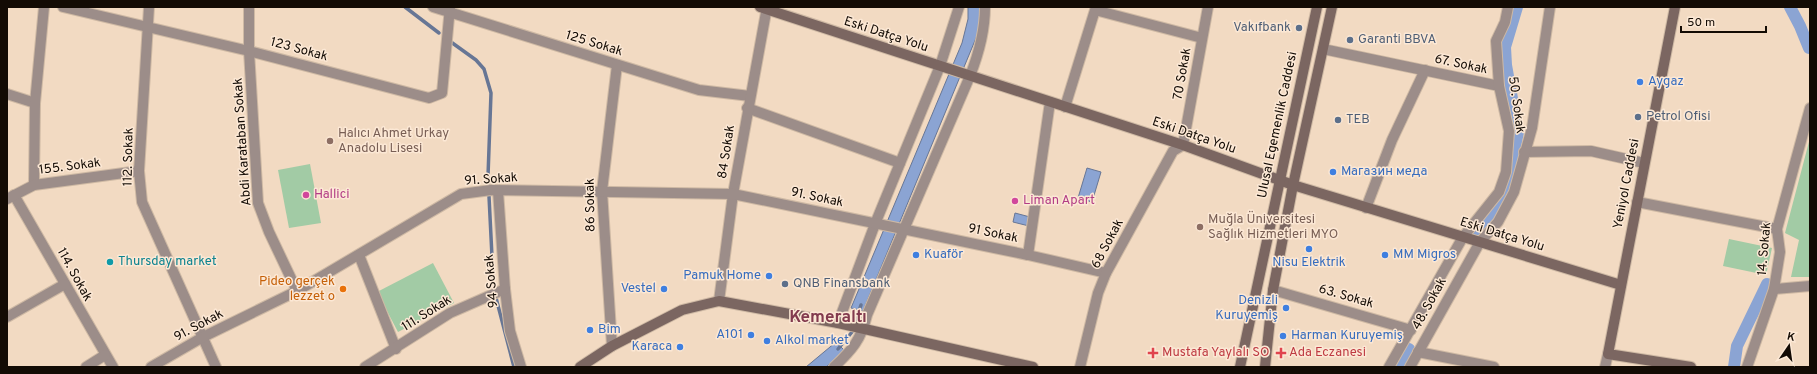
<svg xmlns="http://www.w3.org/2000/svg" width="1817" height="374" font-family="Overpass,sans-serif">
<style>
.green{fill:#a2cba5}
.water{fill:#8ba4d3;stroke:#677695}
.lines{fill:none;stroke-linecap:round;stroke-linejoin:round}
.stream{stroke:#677695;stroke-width:3.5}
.canal{stroke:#8ba4d3;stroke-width:12}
.street-casing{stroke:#ceb9a4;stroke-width:12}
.secondary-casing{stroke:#ceb9a4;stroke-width:12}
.street{stroke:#9c8d89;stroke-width:10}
.secondary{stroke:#7b6661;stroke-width:10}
.service-dot{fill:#5c6f8a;stroke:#fce8d5;stroke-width:1.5}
.shop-dot{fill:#3f7fe0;stroke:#fce8d5;stroke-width:1.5}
.education-dot{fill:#8d6e63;stroke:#fce8d5;stroke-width:1.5}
.hotel-dot{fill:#d1479c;stroke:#fce8d5;stroke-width:1.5}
.culture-dot{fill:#0f9aa8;stroke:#fce8d5;stroke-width:1.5}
.food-dot{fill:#e8710a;stroke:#fce8d5;stroke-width:1.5}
.health-dot{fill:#e0444e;stroke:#fce8d5;stroke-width:1.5}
.labels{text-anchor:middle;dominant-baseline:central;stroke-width:3;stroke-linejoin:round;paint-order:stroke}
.service-label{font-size:13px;fill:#4e5e75;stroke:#fce8d5;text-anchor:start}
.street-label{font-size:13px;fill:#130b04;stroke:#fce8d5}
.shop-label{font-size:13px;fill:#366cbe;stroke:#fce8d5;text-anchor:start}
.education-label{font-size:13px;fill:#785e54;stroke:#fce8d5;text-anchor:start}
.hotel-label{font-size:13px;fill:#b23c85;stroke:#fce8d5;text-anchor:start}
.culture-label{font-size:13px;fill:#0d838f;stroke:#fce8d5;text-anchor:start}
.food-label{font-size:13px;fill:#c56008;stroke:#fce8d5;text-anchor:end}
.health-label{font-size:13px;fill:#be3a42;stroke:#fce8d5;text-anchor:start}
.district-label{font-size:17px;font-weight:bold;fill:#823a4e;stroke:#fce8d5}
</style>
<rect width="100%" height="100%" fill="#f2dac2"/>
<g class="green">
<path d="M 1810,138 L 1810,277 L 1791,277 L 1799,240 L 1785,233 Z"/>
<path d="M 310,164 L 321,223 L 289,228 L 278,170 Z"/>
<path d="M 1729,239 L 1772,248 L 1766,275 L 1723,266 Z"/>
<path d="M 433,263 L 454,303 L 398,332 L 377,292 Z"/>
</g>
<g class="water">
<path d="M 968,7 L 981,7 L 981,26 L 863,311 L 851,308 L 962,43 L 968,19 Z"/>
<path d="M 1087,168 L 1101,172 L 1092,202 L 1078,198 Z"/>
<path d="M 1015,213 L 1030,217 L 1029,226 L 1013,222 Z"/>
<path d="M 836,342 L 845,351 L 826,367 L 806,367 Z"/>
</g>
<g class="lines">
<g class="stream">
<path d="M 405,7 L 439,33"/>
<path d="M 451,42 L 476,60 L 484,69 L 491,93 L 488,176 L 493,277"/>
<path d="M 495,294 L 514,367"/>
<path d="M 838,349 L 852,332 L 861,305"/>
</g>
<g class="canal">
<path d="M 1790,7 L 1800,26 L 1809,48"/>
<path d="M 1477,234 L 1506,191 L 1518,132 L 1506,65 L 1505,47 L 1517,7"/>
<path d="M 1398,367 L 1409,349"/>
<path d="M 1734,367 L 1737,346 L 1767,284"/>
</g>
<g class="street-casing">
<g id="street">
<path d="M 63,7 L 249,51 L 429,98 L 442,93 L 450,7"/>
<path d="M 149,7 L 139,171 L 142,202 L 216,367"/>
<path d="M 249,7 L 249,51 L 258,203 L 269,232 L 297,291"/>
<path d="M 433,7 L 699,90 L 750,96"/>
<path d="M 1323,49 L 1499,86"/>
<path d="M 7,94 L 35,103"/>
<path d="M 1065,107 L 1095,10 L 1202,38"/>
<path d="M 747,108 L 900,163"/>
<path d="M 1524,152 L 1591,151 L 1644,163"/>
<path d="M 34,185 L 35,103 L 44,7"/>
<path d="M 498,191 L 505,289 L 510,331 L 521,367"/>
<path d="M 14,195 L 113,367"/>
<path d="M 7,199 L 34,185 L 139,171"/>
<path d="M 1637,202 L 1777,229"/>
<path d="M 1366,208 L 1392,140 L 1425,70"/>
<path d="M 359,255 L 396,349"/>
<path d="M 1028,255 L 1050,102"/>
<path d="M 1774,289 L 1810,286"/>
<path d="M 1273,290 L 1411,330"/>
<path d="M 719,301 L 733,194 L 767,7"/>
<path d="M 7,317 L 65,284"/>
<path d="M 838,323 L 875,224 L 940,66 L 959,7"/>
<path d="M 612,346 L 602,191 L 617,65"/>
<path d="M 1418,352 L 1494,367"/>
<path d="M 86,367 L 105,355"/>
<path d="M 151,367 L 203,337 L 297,291 L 461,194 L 491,190 L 733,194 L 1028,255 L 1106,273"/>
<path d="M 365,367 L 450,313 L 505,289"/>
<path d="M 834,367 C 852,350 861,340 867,315 L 970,76 C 979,53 985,32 985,7"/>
<path d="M 1080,367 L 1098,293 L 1106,273 L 1173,151 L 1183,145 L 1208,7"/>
<path d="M 1389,367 L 1463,237 L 1499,192 L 1506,172 L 1509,131 L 1499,86 L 1496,41 L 1505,22 L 1508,7"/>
<path d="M 1410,367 L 1480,242 L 1498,222 L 1514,192 L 1532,128 L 1550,7"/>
<path d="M 1605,367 L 1608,354"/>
<path d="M 1747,367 L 1774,289 L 1780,252 L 1777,229 L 1810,108"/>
</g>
</g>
<g class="secondary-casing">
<g id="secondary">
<path d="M 760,7 L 1183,145 L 1293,185 L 1621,285"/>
<path d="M 1675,7 L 1608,354 L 1691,367"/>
<path d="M 580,367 L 612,346 L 682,310 L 719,301 L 838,323 L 1033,367"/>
<path d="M 1240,367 L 1317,7"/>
<path d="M 1265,367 L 1273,290 L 1293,185 L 1332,7"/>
</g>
</g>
<use href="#street" class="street"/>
<use href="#secondary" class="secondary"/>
</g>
<g class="service-dot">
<circle cx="1299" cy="28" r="4"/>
<circle cx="1350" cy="40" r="4"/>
<circle cx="1638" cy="117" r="4"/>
<circle cx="1338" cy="120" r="4"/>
<circle cx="785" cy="284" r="4"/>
</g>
<g class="shop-dot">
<circle cx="1640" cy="82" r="4"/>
<circle cx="1333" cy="172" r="4"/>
<circle cx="1309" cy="249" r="4"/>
<circle cx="916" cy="255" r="4"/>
<circle cx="1385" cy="255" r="4"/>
<circle cx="769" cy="276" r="4"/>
<circle cx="664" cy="289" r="4"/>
<circle cx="1286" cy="308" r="4"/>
<circle cx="590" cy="330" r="4"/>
<circle cx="751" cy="335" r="4"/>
<circle cx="1283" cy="336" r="4"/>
<circle cx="767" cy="341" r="4"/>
<circle cx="680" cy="347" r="4"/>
</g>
<g class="education-dot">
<circle cx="330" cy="141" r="4"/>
<circle cx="1200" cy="227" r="4"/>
</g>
<g class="hotel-dot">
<circle cx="306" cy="195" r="4"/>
<circle cx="1015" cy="201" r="4"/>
</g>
<circle class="culture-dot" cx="110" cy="262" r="4"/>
<circle class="food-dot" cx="343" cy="289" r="4"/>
<g class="health-dot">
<path d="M1151 347h4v4h4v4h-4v4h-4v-4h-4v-4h4z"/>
<path d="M1279 347h4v4h4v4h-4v4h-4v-4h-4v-4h4z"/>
</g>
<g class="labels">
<g class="service-label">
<text x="1291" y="28" text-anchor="end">Vakıfbank</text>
<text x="1358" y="40">Garanti BBVA</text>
<text x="1646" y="117">Petrol Ofisi</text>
<text x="1346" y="120">TEB</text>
<text x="793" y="284">QNB Finansbank</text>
</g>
<g class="street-label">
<text transform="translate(886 35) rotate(18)">Eski Datça Yolu</text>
<text transform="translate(594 44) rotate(17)">125 Sokak</text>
<text transform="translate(299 50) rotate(15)">123 Sokak</text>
<text transform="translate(1461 65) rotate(12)">67. Sokak</text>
<text transform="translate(1183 74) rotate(-80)">70 Sokak</text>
<text transform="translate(1516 105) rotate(82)">50. Sokak</text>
<text transform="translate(1278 125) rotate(-78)">Ulusal Egemenlik Caddesi</text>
<text transform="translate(1194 136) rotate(19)">Eski Datça Yolu</text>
<text transform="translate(243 142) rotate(-94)">Abdi Karataban Sokak</text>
<text transform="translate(727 152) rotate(-81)">84 Sokak</text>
<text transform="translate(129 157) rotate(-89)">112. Sokak</text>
<text transform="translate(70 167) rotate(-7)">155. Sokak</text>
<text transform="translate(491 180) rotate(-4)">91. Sokak</text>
<text transform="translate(1627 184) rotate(-79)">Yeniyol Caddesi</text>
<text transform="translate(817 198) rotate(12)">91. Sokak</text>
<text transform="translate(591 205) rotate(-91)">86 Sokak</text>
<text transform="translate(993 234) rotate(12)">91 Sokak</text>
<text transform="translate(1502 235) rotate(17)">Eski Datça Yolu</text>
<text transform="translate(1108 244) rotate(-62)">68 Sokak</text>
<text transform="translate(1765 249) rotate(-85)">14. Sokak</text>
<text transform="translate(74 275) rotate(61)">114. Sokak</text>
<text transform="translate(492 281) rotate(-95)">94 Sokak</text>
<text transform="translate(1346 297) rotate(16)">63. Sokak</text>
<text transform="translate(1430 304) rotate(-61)">48. Sokak</text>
<text transform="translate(427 314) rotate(-32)">111. Sokak</text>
<text transform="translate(199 326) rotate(-28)">91. Sokak</text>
</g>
<g class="shop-label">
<text x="1648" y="82">Aygaz</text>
<text x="1341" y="172">Магазин меда</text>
<text x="924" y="255">Kuaför</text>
<text x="1393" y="255">MM Migros</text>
<text x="1309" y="263" text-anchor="middle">Nisu Elektrik</text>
<text x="761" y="276" text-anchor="end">Pamuk Home</text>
<text x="656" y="289" text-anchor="end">Vestel</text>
<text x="1278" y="301" text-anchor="end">Denizli<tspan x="1278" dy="15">Kuruyemiş</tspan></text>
<text x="598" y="330">Bim</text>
<text x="743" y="335" text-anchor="end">A101</text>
<text x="1291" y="336">Harman Kuruyemiş</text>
<text x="775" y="341">Alkol market</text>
<text x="672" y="347" text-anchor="end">Karaca</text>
</g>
<g class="education-label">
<text x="338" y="134">Halıcı Ahmet Urkay<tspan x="338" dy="15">Anadolu Lisesi</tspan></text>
<text x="1208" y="220">Muğla Üniversitesi<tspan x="1208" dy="15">Sağlık Hizmetleri MYO</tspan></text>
</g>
<g class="hotel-label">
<text x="314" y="195">Hallici</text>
<text x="1023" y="201">Liman Apart</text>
</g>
<g class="culture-label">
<text x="118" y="262">Thursday market</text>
</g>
<g class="food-label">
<text x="335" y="282">Pideo gerçek<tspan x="335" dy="15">lezzet o</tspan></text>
</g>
<g class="health-label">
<text x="1162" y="353">Mustafa Yaylalı SO</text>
<text x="1289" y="353">Ada Eczanesi</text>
</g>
<g class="district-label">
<text x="828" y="318">Kemeraltı</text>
</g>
</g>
<rect width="1817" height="374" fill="none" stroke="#130b04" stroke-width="16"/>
<g transform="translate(1789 346) rotate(13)" stroke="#fce8d5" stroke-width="3" paint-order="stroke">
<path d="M0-3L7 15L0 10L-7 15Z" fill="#130b04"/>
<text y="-6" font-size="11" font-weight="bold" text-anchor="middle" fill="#130b04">K</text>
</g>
<path d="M1681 26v6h85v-6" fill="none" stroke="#130b04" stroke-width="2"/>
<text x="1687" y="26" font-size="12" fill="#130b04" stroke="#fce8d5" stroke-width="3" paint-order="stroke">50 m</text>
</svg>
